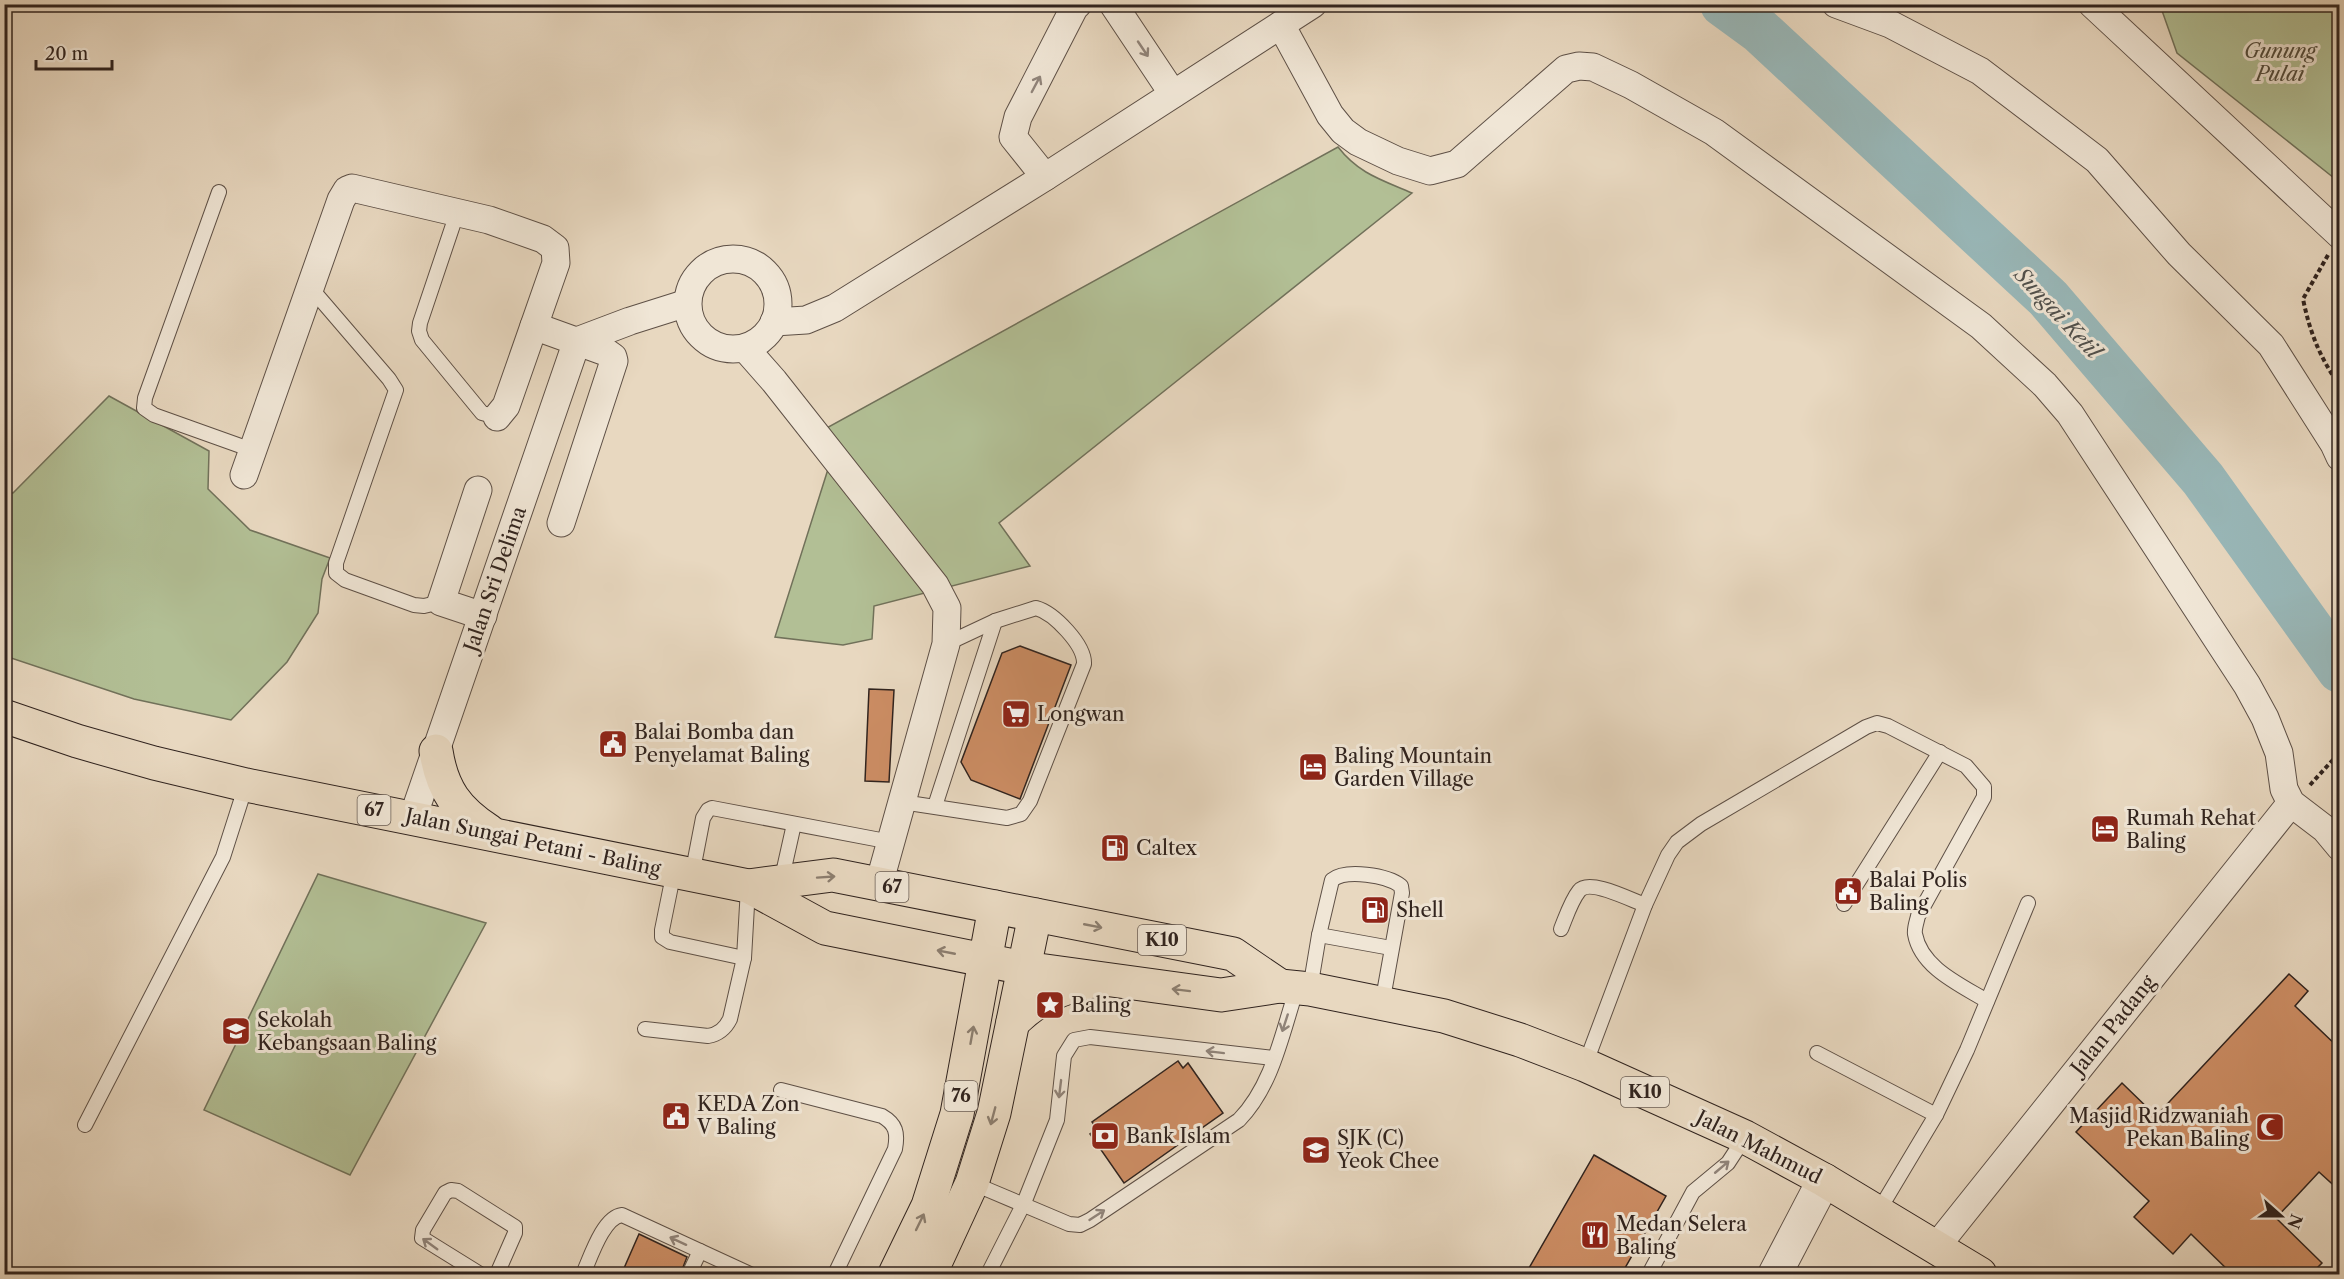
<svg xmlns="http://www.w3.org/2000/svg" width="2344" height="1279" font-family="'Libre Caslon Text',serif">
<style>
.green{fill:#b2bf95;stroke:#71715a;stroke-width:1.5}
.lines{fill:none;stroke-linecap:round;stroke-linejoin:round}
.river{stroke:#99b8b9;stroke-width:46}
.building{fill:#cc8d64;stroke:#30231e;stroke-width:1.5}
.service-casing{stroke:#5e5046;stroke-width:16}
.minor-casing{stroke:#5e5046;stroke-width:29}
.tertiary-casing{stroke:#5e5046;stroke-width:35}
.primary-casing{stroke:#30231e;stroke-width:35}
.path{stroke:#30231e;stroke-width:4;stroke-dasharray:4.5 3;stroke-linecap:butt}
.service{stroke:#f0e6d6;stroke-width:14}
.minor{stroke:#f0e6d6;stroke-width:27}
.tertiary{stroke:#f0e6d6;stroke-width:33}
.primary{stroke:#e8d8c0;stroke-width:33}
.oneway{stroke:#90847a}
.oneway2{stroke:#8c7e6f}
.labels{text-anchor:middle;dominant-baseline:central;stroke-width:6;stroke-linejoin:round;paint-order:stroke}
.shield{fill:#f0e6d6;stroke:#6a5e55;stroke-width:1.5}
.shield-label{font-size:18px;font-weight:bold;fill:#30231e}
.park-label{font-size:20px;font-style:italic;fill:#504a3c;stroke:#f0e6d6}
.street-label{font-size:20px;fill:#30231e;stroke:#f0e6d6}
.poi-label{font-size:20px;fill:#30231e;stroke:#f0e6d6;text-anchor:start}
.water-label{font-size:21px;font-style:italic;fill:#50504c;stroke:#f0e6d6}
</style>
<rect width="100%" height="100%" fill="#e8d8c0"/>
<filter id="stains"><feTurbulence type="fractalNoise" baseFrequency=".00333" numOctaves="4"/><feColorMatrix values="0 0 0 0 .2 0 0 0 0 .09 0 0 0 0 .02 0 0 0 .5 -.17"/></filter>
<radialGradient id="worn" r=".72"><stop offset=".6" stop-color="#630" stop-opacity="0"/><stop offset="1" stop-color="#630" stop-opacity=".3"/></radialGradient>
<g class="green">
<path d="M 2160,5 L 2339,5 L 2339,182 L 2177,53 Z"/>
<path d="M 1338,147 C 1359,174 1382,180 1412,193 L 999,523 L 1030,566 L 874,606 L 872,639 L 843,645 L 775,637 L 829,466 L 812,436 Z"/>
<path d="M 109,396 L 209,451 L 208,489 L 250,530 L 330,558 L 322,579 L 318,613 L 287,662 L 231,720 L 134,699 L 5,656 L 4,493 L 13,493 Z"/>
<path d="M 318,874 L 486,923 L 350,1175 L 204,1110 Z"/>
</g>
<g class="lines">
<path class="river" d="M 1723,4 L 1760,31 L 2048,298 L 2203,479 L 2340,670"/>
</g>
<g class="building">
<path d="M 1020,646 L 1071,665 L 1020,799 L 971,780 L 961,762 L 1002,653 Z"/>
<path d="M 869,689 L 894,690 L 889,782 L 865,781 Z"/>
<path d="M 2289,974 L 2308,991 L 2295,1006 L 2340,1049 L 2340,1191 L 2319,1172 L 2276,1218 L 2322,1263 L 2310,1275 L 2233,1275 L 2191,1234 L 2173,1254 L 2134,1217 L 2149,1201 L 2076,1132 L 2122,1083 L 2156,1116 Z"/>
<path d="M 1178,1061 L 1183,1068 L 1188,1063 L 1223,1113 L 1124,1183 L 1090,1134 L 1097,1129 L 1092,1122 Z"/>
<path d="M 1594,1155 L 1666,1196 L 1621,1275 L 1525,1275 Z"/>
<path d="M 639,1234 L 687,1257 L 680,1275 L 621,1275 Z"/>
</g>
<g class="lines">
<g class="service-casing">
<g id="service">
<path d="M 219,192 L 145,398 L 144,408 L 154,415 L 252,450"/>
<path d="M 457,213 L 420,323 L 419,331 L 422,340 L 482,413 L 497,417"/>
<path d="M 310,287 L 389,379 L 396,390 L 336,563 L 336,573 L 345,580 L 414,605 L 424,606 L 441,602"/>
<path d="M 902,802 L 1007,818 L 1021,814 L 1030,801 L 1084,664 C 1085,645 1054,613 1036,608 L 995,621 L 946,644"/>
<path d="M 935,806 L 995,621"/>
<path d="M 674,871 L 662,930 L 662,937 L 670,942 L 744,958"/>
<path d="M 692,875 L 703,818 L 708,810 L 712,808 L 891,842"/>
<path d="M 781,882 L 794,824"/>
<path d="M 1844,904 L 1940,752"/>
<path d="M 1561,929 C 1566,917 1571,901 1579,891 C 1589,878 1631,900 1645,905"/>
<path d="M 1319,935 L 1391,948"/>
<path d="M 1310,989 L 1319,935 L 1332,880 C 1346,869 1387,875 1401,886 L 1402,893 L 1382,1004"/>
<path d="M 645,1029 L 708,1036 C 719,1034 725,1029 730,1019 L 744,958 L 748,888"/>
<path d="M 1817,1053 L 1936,1115 L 1878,1212"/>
<path d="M 1585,1065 L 1645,905 L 1668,855 L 1677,842 L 1701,824 L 1866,727 L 1877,723 L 1888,726 L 1966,766 L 1984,787 L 1984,797 L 1918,916 C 1917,921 1914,929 1915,934 C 1921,968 1961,985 1987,1001"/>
<path d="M 781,1090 L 882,1116 C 896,1124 898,1133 895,1149 L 835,1274"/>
<path d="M 1936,1115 L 1967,1050 L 2028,903"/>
<path d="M 85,1125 L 223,857 L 246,785"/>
<path d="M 972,1183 L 1069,1224 L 1080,1225 L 1090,1220 L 1239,1120 C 1273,1085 1282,1033 1297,988"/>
<path d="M 480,1274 L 422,1238 L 423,1230 L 445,1193 L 451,1190 L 458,1191 L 515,1227 L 515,1233 L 497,1274"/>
<path d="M 583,1274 C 590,1259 603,1217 622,1215 L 750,1274"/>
<path d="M 689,1274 L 700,1251"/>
<path d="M 988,1274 L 1024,1203 L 1057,1120 L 1064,1056 L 1074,1040 L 1090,1037 L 1273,1058"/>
<path d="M 1649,1274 L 1693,1192 L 1728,1163 L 1745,1137"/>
</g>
</g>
<g class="minor-casing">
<g id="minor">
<path d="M 1113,4 L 1173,94"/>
<path d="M 1836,4 L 1890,24 L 1980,71 L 2097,160 L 2179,254 L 2271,345 L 2334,444 L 2340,457"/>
<path d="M 2092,4 L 2340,235"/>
<path d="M 1281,25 L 1330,115 L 1343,131 L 1358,142 L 1398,161 L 1430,171 L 1457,164 L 1566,69 L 1579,66 L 1593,67 L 1631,85 L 1714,132 L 1981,326 L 2045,385 L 2070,414 L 2247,685 L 2265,718 L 2279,753 L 2284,789 L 2291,803 L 2325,829 L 2340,847"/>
<path d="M 1045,177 L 1013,137 L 1018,117 L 1074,8 L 1078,4"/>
<circle cx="733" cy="304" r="45"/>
<path d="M 774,322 L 806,320 L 835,308 L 1045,177 L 1313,4"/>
<path d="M 534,326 L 606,352 L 613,357 L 614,361 L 561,523"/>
<path d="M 745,348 L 774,381 L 935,585 L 947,608 L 946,644 L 879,884"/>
<path d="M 244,475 L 341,200 L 347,190 L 352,188 L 489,220 L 543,239 L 555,248 L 556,263 L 506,406 L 497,417"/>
<path d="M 478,490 L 441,602 L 483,616"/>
<path d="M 413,817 L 577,341 L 630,321 L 687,303"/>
<path d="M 1936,1247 L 2291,803"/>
</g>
</g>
<g class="tertiary-casing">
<path id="tertiary" d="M 1775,1274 L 1824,1180"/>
</g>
<g class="primary-casing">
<g id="primary">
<path d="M 4,716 L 77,741 L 154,763 L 246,785 L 748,886 L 825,928 L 1024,968 L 1221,995 L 1280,986 L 1310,989 L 1444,1016 L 1520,1040 L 1585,1065 L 1745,1137 L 1824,1180 L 1980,1274"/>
<path d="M 436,751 C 442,790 457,810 489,831"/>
<path d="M 748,886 L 833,875 L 1233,954 L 1280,986"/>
<path d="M 1013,1022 C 1038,998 1059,988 1092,981"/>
<path d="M 895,1274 L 928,1206 L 957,1114 L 995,907"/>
<path d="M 930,1274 L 972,1183 L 994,1113 L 1035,915"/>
</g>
</g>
<g class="path">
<path d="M 2328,255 L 2303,299 C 2310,333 2320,358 2340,386"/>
<path d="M 2310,785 L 2340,752"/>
</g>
<use href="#service" class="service"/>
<use href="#minor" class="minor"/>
<use href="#tertiary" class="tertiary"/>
<use href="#primary" class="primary"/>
</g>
<defs><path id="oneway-shaft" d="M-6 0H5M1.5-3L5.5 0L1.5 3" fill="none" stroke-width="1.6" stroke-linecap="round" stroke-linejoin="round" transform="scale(1.5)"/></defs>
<g class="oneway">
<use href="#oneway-shaft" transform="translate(1143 49) rotate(56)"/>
<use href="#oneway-shaft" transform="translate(1036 84) rotate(-62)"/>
<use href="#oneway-shaft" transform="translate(1285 1023) rotate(108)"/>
<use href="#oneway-shaft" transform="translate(1215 1052) rotate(-173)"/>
<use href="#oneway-shaft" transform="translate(1060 1089) rotate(97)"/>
<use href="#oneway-shaft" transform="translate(1722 1167) rotate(-40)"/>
<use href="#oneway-shaft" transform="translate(1097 1215) rotate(-33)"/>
<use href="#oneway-shaft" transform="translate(678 1241) rotate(-155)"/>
<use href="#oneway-shaft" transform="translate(430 1244) rotate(-144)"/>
</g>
<g class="oneway2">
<use href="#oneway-shaft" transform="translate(826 877) rotate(-4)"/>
<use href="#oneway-shaft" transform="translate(1093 926) rotate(11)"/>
<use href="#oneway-shaft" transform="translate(946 952) rotate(-169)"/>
<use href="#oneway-shaft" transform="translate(1181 990) rotate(-173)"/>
<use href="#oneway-shaft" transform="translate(972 1035) rotate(-80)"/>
<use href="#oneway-shaft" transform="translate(993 1116) rotate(105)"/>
<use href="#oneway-shaft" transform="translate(920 1222) rotate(-64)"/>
</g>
<defs>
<g id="supermarket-square" transform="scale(1.5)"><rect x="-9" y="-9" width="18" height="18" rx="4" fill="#8f2418" stroke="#f0e6d6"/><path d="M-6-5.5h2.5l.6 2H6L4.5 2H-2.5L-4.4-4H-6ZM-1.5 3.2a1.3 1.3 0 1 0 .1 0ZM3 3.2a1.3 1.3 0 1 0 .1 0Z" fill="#fff"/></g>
<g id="civic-square" transform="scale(1.5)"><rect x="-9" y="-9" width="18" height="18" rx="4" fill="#8f2418" stroke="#f0e6d6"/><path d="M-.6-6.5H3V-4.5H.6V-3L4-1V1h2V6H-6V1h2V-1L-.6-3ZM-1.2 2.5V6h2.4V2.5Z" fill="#fff"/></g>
<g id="hotel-square" transform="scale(1.5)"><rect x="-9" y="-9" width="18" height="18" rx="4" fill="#8f2418" stroke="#f0e6d6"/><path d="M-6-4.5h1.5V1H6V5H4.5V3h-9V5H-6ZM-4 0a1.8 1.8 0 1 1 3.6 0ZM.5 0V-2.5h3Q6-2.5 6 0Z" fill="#fff"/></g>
<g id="fuel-square" transform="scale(1.5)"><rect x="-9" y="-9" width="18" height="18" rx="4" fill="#8f2418" stroke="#f0e6d6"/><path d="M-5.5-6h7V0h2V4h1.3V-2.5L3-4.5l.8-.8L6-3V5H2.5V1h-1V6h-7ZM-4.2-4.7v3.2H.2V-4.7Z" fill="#fff"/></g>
<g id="sight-square" transform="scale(1.5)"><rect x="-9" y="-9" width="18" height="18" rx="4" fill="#8f2418" stroke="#f0e6d6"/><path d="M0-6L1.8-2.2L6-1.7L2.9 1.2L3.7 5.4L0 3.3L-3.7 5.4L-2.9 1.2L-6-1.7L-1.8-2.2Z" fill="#fff"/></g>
<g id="school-square" transform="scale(1.5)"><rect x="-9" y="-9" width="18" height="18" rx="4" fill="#8f2418" stroke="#f0e6d6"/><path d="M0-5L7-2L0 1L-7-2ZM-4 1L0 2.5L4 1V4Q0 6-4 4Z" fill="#fff"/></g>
<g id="mosque-square" transform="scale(1.5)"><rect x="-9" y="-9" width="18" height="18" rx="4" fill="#8f2418" stroke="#f0e6d6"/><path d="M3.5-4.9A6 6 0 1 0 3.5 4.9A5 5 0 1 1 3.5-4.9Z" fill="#fff"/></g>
<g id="bank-square" transform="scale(1.5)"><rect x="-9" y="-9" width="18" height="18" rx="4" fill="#8f2418" stroke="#f0e6d6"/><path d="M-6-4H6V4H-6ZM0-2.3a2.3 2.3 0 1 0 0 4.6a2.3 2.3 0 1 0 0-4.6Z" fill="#fff"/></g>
<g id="restaurant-square" transform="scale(1.5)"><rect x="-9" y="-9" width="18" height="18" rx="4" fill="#8f2418" stroke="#f0e6d6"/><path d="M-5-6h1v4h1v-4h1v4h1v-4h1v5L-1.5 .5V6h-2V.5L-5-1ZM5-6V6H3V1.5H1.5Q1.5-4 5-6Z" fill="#fff"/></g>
</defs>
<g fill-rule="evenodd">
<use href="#supermarket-square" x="1016" y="714"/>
<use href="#civic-square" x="613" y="744"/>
<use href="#hotel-square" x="1313" y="767"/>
<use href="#hotel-square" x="2105" y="829"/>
<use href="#fuel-square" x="1115" y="848"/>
<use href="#civic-square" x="1848" y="891"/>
<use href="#fuel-square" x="1375" y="910"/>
<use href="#sight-square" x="1050" y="1005"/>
<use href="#school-square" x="236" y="1031"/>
<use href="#civic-square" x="676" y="1116"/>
<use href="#mosque-square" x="2270" y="1127"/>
<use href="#bank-square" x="1105" y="1136"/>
<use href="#school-square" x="1316" y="1150"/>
<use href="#restaurant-square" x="1595" y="1235"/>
</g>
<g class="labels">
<g class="shield">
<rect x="357.5" y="795" width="33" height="30" rx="4.5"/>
<rect x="875.5" y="872" width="33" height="30" rx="4.5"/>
<rect x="1138" y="925" width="48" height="30" rx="4.5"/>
<rect x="1621" y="1077" width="48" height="30" rx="4.5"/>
<rect x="944.5" y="1081" width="33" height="30" rx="4.5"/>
</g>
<g class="shield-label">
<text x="374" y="810">67</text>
<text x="892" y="887">67</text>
<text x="1162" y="940">K10</text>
<text x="1645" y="1092">K10</text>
<text x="961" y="1096">76</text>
</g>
<g class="park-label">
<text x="2280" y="51">Gunung<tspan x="2280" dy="23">Pulai</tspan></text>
</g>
<g class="street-label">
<text transform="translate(495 579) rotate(-71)">Jalan Sri Delima</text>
<text transform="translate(533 842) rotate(12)">Jalan Sungai Petani - Baling</text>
<text transform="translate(2113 1025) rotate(-51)">Jalan Padang</text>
<text transform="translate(1759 1147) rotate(27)">Jalan Mahmud</text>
</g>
<g class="poi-label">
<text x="1037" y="714">Longwan</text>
<text x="634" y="732">Balai Bomba dan<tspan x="634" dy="23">Penyelamat Baling</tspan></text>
<text x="1334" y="756">Baling Mountain<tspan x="1334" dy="23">Garden Village</tspan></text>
<text x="2126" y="818">Rumah Rehat<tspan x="2126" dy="23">Baling</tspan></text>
<text x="1136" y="848">Caltex</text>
<text x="1869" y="880">Balai Polis<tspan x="1869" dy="23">Baling</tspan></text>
<text x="1396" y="910">Shell</text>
<text x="1071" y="1005">Baling</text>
<text x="257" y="1020">Sekolah<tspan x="257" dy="23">Kebangsaan Baling</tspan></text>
<text x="697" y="1104">KEDA Zon<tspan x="697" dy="23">V Baling</tspan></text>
<text x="2249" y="1116" text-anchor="end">Masjid Ridzwaniah<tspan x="2249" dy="23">Pekan Baling</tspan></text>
<text x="1126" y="1136">Bank Islam</text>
<text x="1337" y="1138">SJK (C)<tspan x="1337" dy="23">Yeok Chee</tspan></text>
<text x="1616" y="1224">Medan Selera<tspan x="1616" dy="23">Baling</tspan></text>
</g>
<g class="water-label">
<text transform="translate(2058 313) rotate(47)">Sungai Ketil</text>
</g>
</g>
<rect width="2344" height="1279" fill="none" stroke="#e8d8c0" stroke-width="24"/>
<rect x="6" y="6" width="2332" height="1267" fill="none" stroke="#30231e" stroke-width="3"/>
<rect x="12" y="12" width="2320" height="1255" fill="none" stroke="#30231e" stroke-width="1.5"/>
<g transform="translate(2281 1216) rotate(111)" stroke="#f0e6d6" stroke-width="4.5" paint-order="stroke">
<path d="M0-4.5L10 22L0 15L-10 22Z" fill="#30231e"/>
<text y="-9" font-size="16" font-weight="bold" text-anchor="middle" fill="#30231e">N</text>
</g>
<path d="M36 60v9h76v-9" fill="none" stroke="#30231e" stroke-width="3"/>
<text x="45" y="60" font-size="18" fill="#30231e" stroke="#f0e6d6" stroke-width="4.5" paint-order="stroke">20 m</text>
<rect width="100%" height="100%" filter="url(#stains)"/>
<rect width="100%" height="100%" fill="url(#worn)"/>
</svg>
